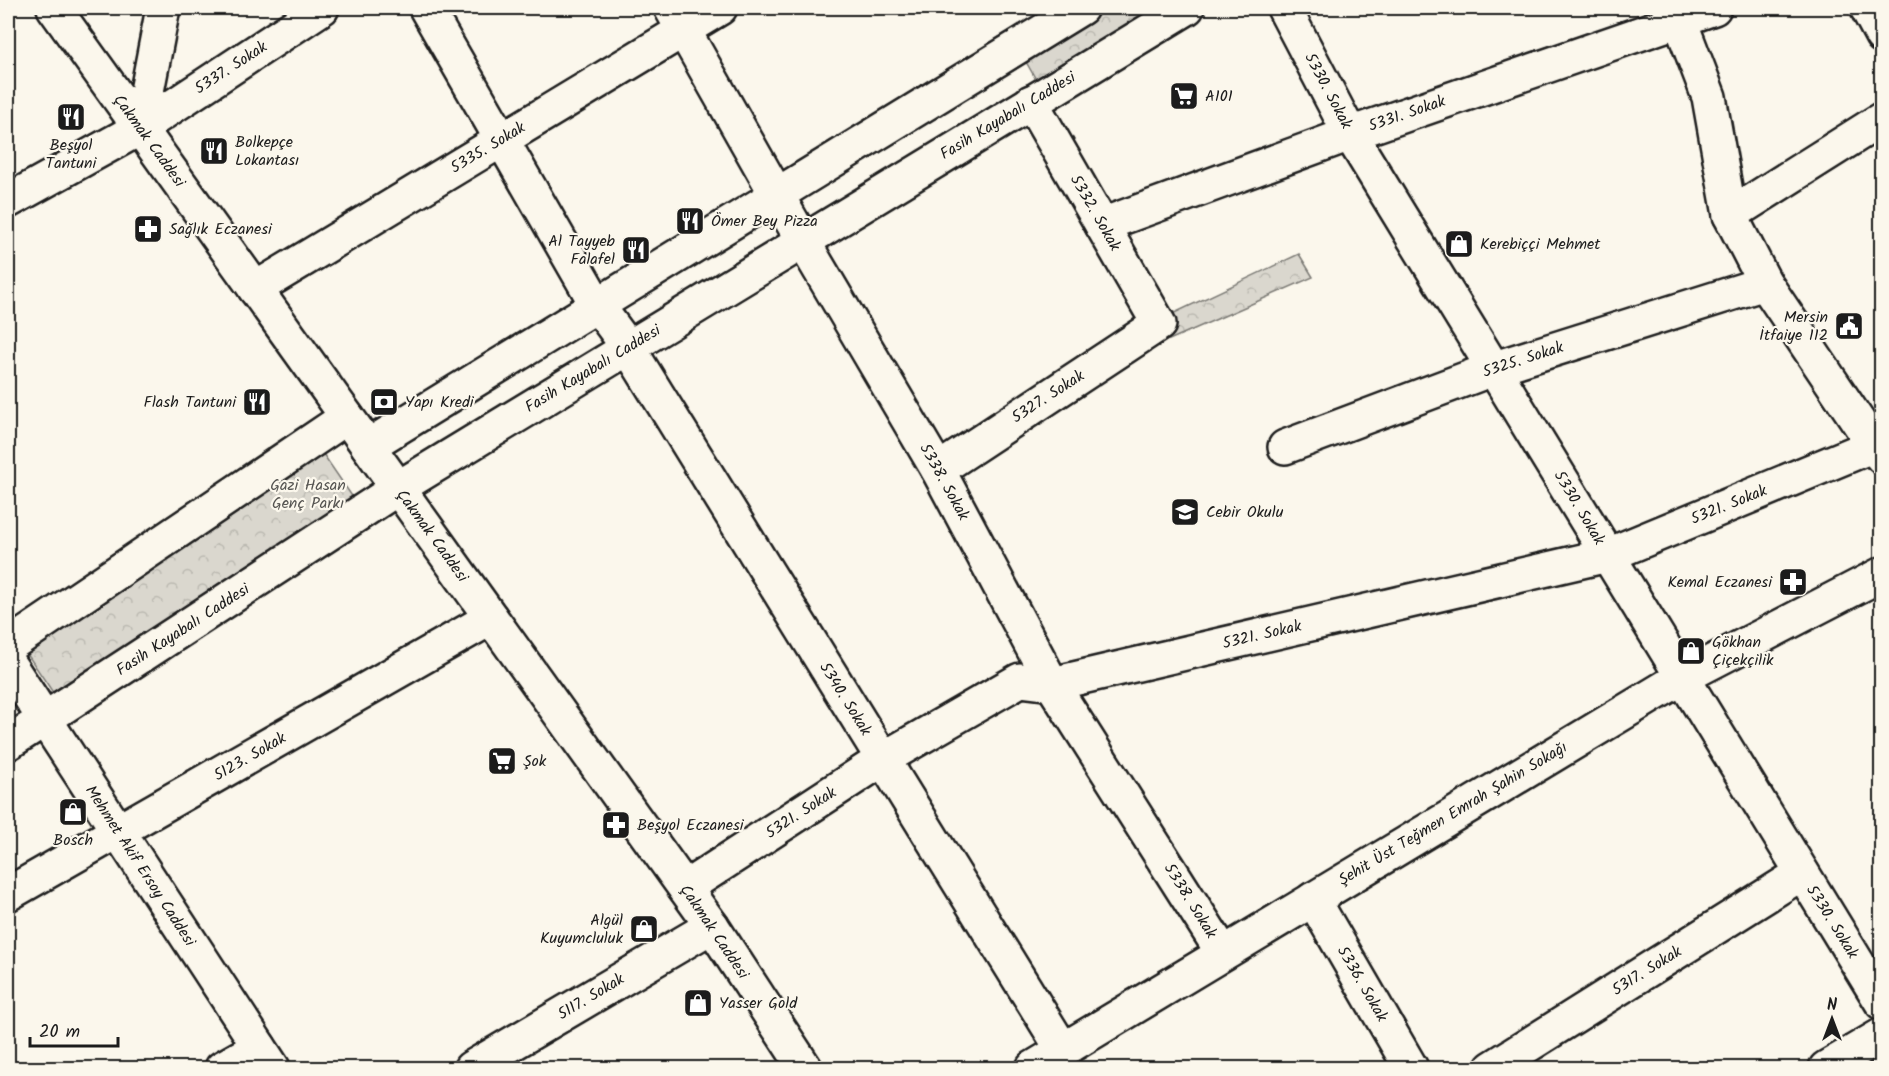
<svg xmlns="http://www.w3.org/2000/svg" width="1889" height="1076" font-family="Kalam,sans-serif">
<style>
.forest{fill:url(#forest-crowns);stroke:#7b7a75;stroke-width:1.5}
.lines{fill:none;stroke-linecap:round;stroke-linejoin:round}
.minor-casing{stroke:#1c1c1c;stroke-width:38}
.tertiary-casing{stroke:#1c1c1c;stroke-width:38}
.minor{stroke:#fbf7ec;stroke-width:33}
.tertiary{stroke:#fbf7ec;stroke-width:33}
.labels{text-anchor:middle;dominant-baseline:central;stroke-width:4.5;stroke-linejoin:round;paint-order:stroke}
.street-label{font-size:16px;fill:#1c1c1c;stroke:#fbf7ec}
.poi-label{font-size:16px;fill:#1c1c1c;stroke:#fbf7ec;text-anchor:start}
.park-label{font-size:16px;fill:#555451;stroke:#fbf7ec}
</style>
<defs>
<pattern id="forest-crowns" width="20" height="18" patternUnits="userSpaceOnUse" patternTransform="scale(1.5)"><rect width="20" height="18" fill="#dad7ce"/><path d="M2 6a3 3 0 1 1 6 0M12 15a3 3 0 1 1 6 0" fill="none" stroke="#bab8b0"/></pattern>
</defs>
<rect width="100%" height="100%" fill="#fbf7ec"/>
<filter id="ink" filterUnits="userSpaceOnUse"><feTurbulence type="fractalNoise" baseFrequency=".0167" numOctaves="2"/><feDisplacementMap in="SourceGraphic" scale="12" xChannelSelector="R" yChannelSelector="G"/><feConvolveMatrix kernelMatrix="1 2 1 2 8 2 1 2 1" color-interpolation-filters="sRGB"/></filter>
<g filter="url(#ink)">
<g class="forest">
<path d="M 1098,8 L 1175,8 L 1042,90 L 1021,53 Z"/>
<path d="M 1299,254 L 1313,277 L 1169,340 L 1168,316 Z"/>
<path d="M 319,448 L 356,502 L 58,700 L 23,648 Z"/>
</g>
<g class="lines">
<g class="minor-casing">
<g id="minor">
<path d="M 426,8 L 597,305 L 628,347 L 1063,1050"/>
<path d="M 671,8 L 803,241 L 938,470 L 1052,684 L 1223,953"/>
<path d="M 1284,8 L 1350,134 L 1882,1003"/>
<path d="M 1675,8 L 1709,97 L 1730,215 L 1765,283 L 1882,457"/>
<path d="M 1867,8 L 1882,36"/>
<path d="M 140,128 L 163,8"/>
<path d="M 8,201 L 140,128 L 322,8"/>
<path d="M 1730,215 L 1882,119"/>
<path d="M 1102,225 L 1350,134 L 1714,8"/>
<path d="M 255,289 L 720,8"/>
<path d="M 1285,447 L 1495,368 L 1765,283"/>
<path d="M 938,470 L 1159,324 L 1031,102"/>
<path d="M 8,663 L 273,1068"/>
<path d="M 685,888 L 883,759 L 1020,680 L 1052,684 L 1608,555 L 1874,445"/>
<path d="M 8,894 L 491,618"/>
<path d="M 1313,899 L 1411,1068"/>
<path d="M 222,1068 L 259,1047"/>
<path d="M 471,1068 L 712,926"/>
<path d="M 1033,1068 L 1681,678 L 1882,574"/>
<path d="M 1492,1068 L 1802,873"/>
<path d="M 1826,1068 L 1882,1035"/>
</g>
</g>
<g class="tertiary-casing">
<g id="tertiary">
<path d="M 54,8 L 712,926 L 805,1068"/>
<path d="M 368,446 L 1081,8"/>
<path d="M 8,646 L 347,417"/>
<path d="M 8,743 L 398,488 L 1187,8"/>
</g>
</g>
<use href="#minor" class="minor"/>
<use href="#tertiary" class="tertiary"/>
</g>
</g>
<defs>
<g id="supermarket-square" transform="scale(1.5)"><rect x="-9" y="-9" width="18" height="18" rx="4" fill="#1c1c1c" stroke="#fbf7ec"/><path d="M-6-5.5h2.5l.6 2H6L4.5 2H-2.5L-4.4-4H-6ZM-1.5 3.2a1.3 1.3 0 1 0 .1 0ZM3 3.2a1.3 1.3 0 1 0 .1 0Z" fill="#fff"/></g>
<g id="restaurant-square" transform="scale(1.5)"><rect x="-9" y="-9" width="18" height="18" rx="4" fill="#1c1c1c" stroke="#fbf7ec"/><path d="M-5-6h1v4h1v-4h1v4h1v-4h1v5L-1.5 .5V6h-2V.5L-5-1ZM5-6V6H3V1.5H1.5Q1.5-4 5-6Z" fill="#fff"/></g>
<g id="pharmacy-square" transform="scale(1.5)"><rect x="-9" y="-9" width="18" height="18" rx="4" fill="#1c1c1c" stroke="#fbf7ec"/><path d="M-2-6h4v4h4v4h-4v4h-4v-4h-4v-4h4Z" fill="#fff"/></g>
<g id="shop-square" transform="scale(1.5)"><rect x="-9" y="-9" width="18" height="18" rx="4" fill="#1c1c1c" stroke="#fbf7ec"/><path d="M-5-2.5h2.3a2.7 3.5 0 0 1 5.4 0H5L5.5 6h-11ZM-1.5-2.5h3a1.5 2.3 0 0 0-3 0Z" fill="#fff"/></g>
<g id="civic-square" transform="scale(1.5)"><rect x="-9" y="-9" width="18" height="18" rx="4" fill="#1c1c1c" stroke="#fbf7ec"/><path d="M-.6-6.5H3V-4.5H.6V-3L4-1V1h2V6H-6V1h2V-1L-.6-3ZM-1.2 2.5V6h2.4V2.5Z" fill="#fff"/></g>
<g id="bank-square" transform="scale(1.5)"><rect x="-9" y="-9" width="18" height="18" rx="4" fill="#1c1c1c" stroke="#fbf7ec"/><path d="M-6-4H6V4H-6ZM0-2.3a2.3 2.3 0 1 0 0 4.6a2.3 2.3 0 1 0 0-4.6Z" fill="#fff"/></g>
<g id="school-square" transform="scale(1.5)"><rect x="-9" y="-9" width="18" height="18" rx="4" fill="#1c1c1c" stroke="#fbf7ec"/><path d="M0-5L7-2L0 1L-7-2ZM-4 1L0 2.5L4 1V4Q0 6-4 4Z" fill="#fff"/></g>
</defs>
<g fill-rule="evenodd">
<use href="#supermarket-square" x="1184" y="96"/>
<use href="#restaurant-square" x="71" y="117"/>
<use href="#restaurant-square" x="214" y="151"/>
<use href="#restaurant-square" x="690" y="221"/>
<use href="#pharmacy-square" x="148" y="229"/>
<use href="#shop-square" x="1459" y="244"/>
<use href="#restaurant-square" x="636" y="250"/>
<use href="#civic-square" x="1849" y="326"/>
<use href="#restaurant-square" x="257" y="402"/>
<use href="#bank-square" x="384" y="402"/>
<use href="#school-square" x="1185" y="512"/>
<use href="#pharmacy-square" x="1793" y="582"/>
<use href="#shop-square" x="1691" y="651"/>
<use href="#supermarket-square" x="502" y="761"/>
<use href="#shop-square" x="73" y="812"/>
<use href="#pharmacy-square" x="616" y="825"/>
<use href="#shop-square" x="644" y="929"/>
<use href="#shop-square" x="698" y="1003"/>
</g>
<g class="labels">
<g class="street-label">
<text transform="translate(231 68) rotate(-33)">5337. Sokak</text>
<text transform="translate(1328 91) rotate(62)">5330. Sokak</text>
<text transform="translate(1407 114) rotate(-19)">5331. Sokak</text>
<text transform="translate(1008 116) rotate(-31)">Fasih Kayabalı Caddesi</text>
<text transform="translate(149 141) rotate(54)">Çakmak Caddesi</text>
<text transform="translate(488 148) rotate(-31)">5335. Sokak</text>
<text transform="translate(1095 213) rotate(60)">5332. Sokak</text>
<text transform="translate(1523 360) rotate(-18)">5325. Sokak</text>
<text transform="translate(593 369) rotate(-31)">Fasih Kayabalı Caddesi</text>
<text transform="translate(1048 397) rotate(-33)">5327. Sokak</text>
<text transform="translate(944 482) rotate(61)">5338. Sokak</text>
<text transform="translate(1729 505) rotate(-22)">5321. Sokak</text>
<text transform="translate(1579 508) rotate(59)">5330. Sokak</text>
<text transform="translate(432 536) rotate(54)">Çakmak Caddesi</text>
<text transform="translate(183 630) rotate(-33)">Fasih Kayabalı Caddesi</text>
<text transform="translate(1262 635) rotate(-13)">5321. Sokak</text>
<text transform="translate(845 699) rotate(58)">5340. Sokak</text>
<text transform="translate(250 757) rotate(-30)">5123. Sokak</text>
<text transform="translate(801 813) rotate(-33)">5321. Sokak</text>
<text transform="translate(1453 814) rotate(-31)">Şehit Üst Teğmen Emrah Şahin Sokağı</text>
<text transform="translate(140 866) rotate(57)">Mehmet Akif Ersoy Caddesi</text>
<text transform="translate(1190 901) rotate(58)">5338. Sokak</text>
<text transform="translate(1832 922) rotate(58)">5330. Sokak</text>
<text transform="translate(714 932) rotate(56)">Çakmak Caddesi</text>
<text transform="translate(1647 971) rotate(-32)">5317. Sokak</text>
<text transform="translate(1362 984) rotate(60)">5336. Sokak</text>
<text transform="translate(591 997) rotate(-31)">5117. Sokak</text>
</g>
<g class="poi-label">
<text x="1205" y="96">A101</text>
<text x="235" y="142">Bolkepçe<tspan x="235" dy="18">Lokantası</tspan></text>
<text x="71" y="145" text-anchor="middle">Beşyol<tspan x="71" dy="18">Tantuni</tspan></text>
<text x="711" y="221">Ömer Bey Pizza</text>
<text x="169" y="229">Sağlık Eczanesi</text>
<text x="615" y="241" text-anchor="end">Al Tayyeb<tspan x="615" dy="18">Falafel</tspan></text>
<text x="1480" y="244">Kerebiççi Mehmet</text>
<text x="1828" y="317" text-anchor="end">Mersin<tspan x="1828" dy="18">İtfaiye 112</tspan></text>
<text x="236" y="402" text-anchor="end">Flash Tantuni</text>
<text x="405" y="402">Yapı Kredi</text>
<text x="1206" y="512">Cebir Okulu</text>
<text x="1772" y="582" text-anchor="end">Kemal Eczanesi</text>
<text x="1712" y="642">Gökhan<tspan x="1712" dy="18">Çiçekçilik</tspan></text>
<text x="523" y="761">Şok</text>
<text x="637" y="825">Beşyol Eczanesi</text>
<text x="73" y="840" text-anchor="middle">Bosch</text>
<text x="623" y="920" text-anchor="end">Algül<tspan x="623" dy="18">Kuyumcluluk</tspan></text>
<text x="719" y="1003">Yasser Gold</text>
</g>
<g class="park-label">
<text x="308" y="485">Gazi Hasan<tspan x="308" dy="18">Genç Parkı</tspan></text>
</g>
</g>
<rect width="1889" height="1076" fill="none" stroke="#fbf7ec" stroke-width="30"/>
<rect x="15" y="15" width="1859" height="1046" fill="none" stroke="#1c1c1c" stroke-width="2" filter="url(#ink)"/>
<g transform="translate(1832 1019)" stroke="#fbf7ec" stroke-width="4.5" paint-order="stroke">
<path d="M0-4.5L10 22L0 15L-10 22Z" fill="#1c1c1c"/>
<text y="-9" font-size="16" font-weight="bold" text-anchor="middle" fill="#1c1c1c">N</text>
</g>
<path d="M30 1037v9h88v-9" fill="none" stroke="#1c1c1c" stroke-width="3"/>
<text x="39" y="1037" font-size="18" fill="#1c1c1c" stroke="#fbf7ec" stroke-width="4.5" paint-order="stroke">20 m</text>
</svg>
